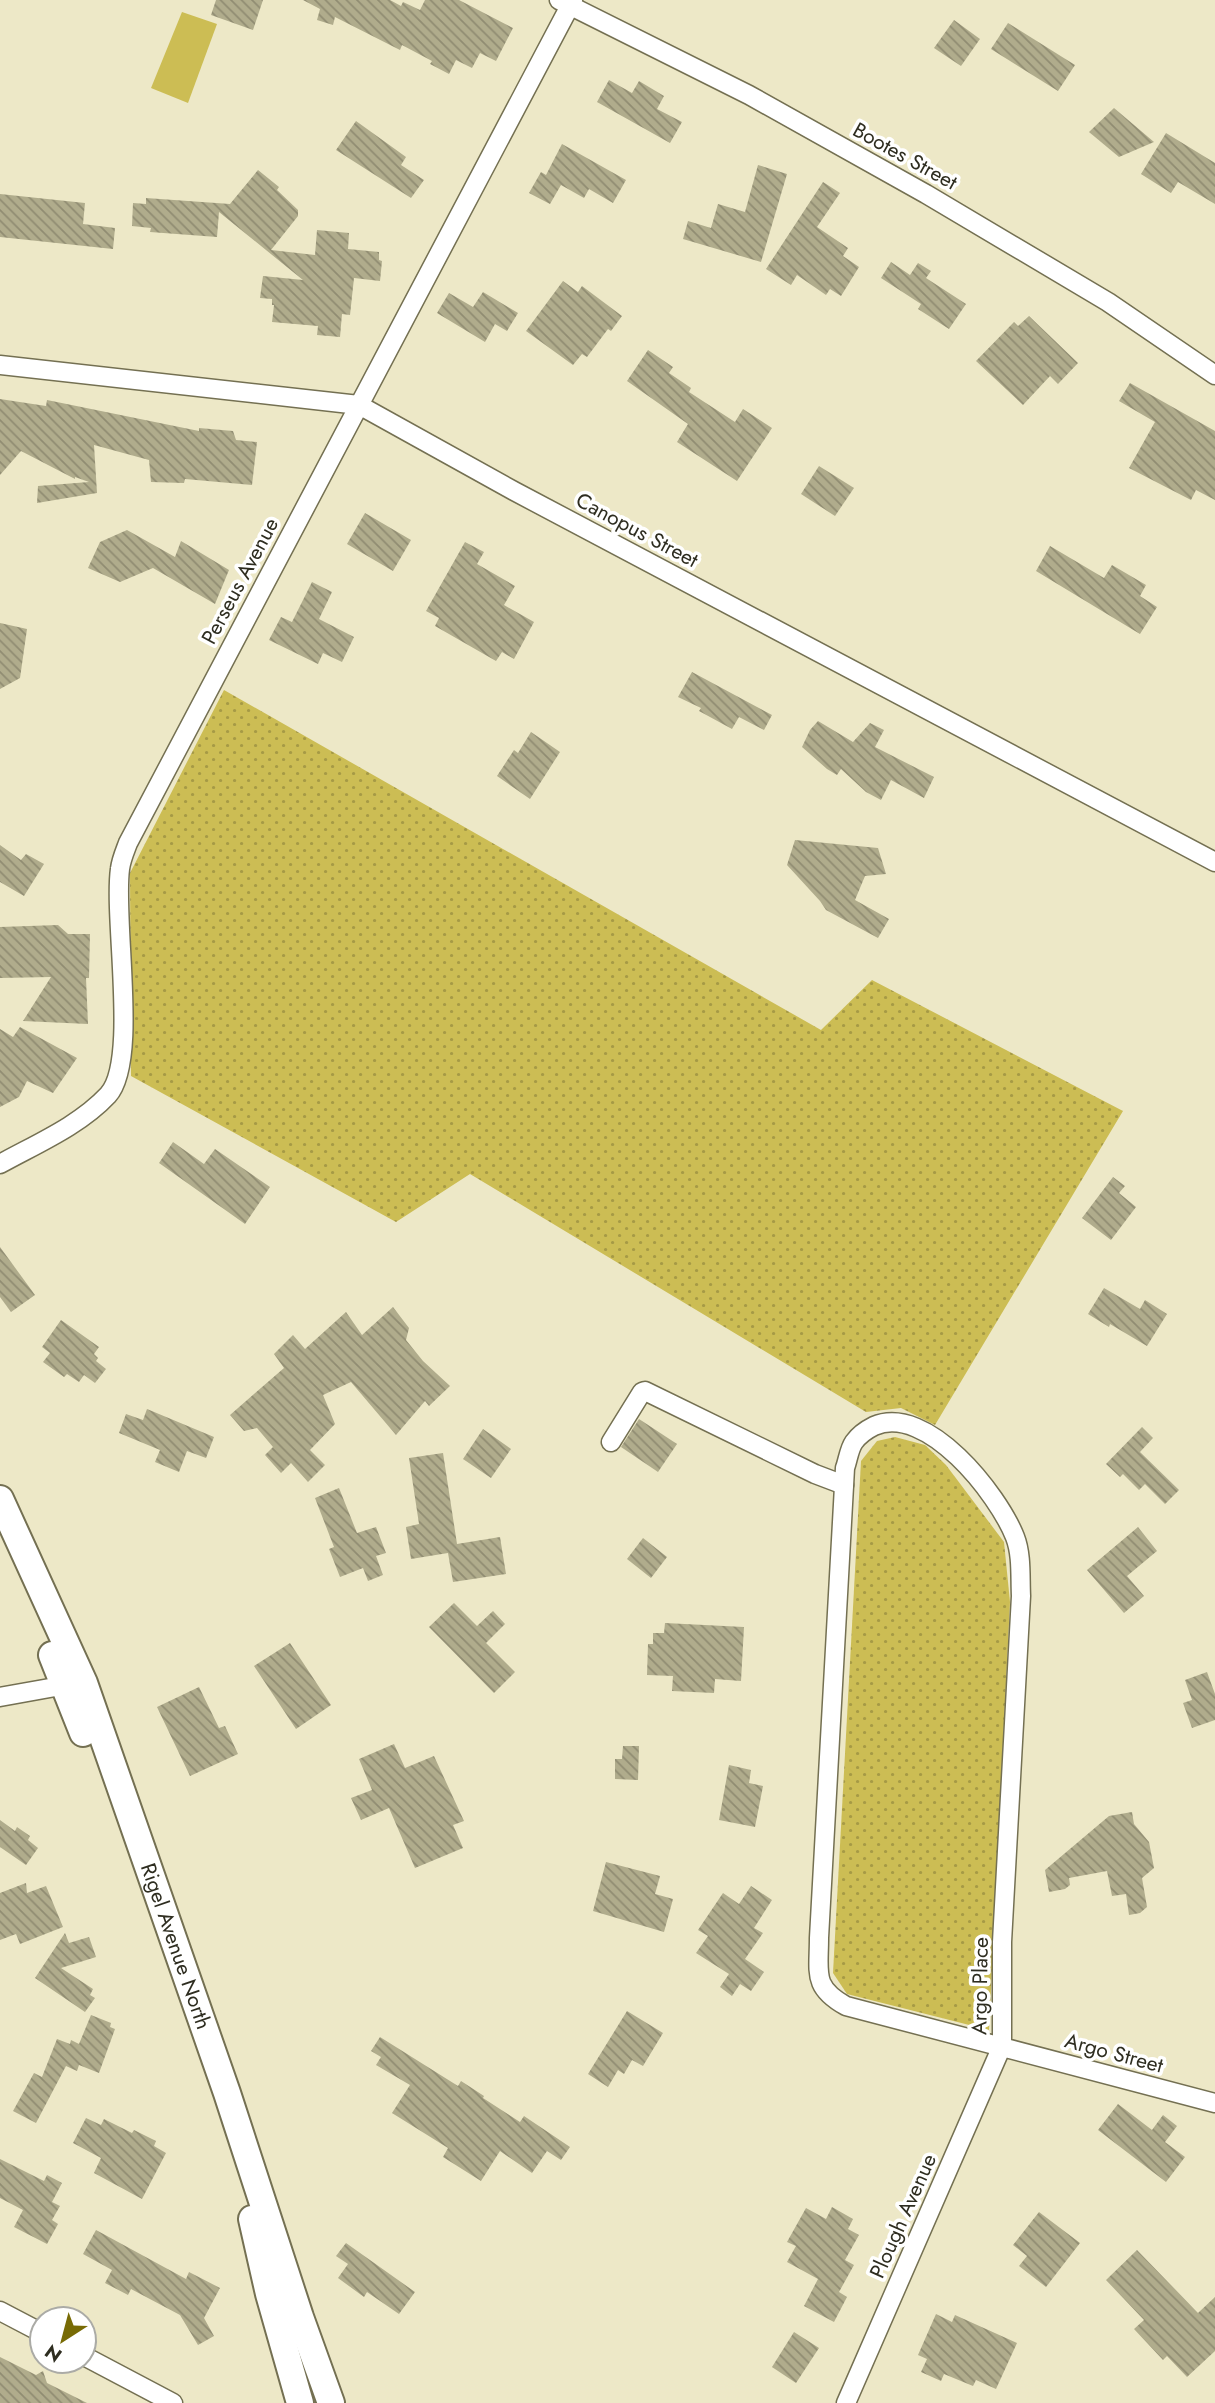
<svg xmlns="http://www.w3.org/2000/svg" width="1215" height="2403" font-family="Jost,sans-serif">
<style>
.grass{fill:url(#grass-dots)}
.pitch{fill:#ccbd54}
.building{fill:url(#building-back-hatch)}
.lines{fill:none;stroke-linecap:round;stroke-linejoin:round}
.minor-casing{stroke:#747052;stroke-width:21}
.secondary-casing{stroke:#747052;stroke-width:30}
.minor{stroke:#fff;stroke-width:18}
.secondary{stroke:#fff;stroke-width:26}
.labels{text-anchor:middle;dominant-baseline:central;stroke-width:7;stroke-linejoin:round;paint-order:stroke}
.street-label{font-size:21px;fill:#2e2d20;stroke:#fff}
</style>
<defs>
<pattern id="grass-dots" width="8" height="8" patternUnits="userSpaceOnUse" patternTransform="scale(1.75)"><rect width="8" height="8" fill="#ccbd54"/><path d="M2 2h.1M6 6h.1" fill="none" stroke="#a69a45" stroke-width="1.8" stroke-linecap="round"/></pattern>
<pattern id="building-back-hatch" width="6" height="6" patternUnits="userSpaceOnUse" patternTransform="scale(1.75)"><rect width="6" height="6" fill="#b0ac8c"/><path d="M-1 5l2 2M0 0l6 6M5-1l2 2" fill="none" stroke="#908c72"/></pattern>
</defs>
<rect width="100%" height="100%" fill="#ede8c7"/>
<g class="grass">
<path d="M 224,690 L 821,1030 L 872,980 L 1123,1111 L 935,1425 L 901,1408 L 866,1412 L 470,1174 L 396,1222 L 131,1076 L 130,873 Z"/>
<path d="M 895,1437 L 925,1445 L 946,1465 L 1004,1542 L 1010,1602 L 989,2030 L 847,1994 L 833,1973 L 861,1461 L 877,1441 Z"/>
</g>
<path class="pitch" d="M 182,12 L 217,24 L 188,103 L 151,88 Z"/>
<g class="building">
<path d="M 216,0 L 263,0 L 253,30 L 211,15 Z"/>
<path d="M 303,0 L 390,0 L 401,6 L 403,2 L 420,10 L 425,0 L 459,0 L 513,28 L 496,61 L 480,53 L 472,68 L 456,60 L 449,74 L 430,64 L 432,61 L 402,45 L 400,50 L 335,17 L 333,25 L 317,20 L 320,9 Z"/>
<path d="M 954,20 L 980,39 L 961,66 L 934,48 Z"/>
<path d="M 1008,23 L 1075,65 L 1058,91 L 991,49 Z"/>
<path d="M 609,80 L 632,93 L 639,81 L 664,96 L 657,109 L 682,122 L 670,143 L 597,102 Z"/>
<path d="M 1114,108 L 1154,142 L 1119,157 L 1089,132 Z"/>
<path d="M 356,121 L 406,157 L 401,165 L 424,180 L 411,198 L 336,150 Z"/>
<path d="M 1166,133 L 1215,163 L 1215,204 L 1178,182 L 1171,193 L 1141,174 Z"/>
<path d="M 562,144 L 626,180 L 613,203 L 589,189 L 584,198 L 561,185 L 550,204 L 529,193 L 541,172 L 546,175 Z"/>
<path d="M 758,165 L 787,174 L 761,262 L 683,239 L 688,221 L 711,228 L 718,204 L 745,212 Z"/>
<path d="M 258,170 L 279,187 L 277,190 L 298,210 L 298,216 L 271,250 L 315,255 L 317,230 L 349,233 L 348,249 L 379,252 L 379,260 L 382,261 L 380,281 L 354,278 L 350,315 L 342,314 L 340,337 L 317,335 L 318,326 L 272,322 L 274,305 L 272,305 L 272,299 L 260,298 L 263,276 L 303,280 L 219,212 L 217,237 L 150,232 L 151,228 L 132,226 L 133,203 L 146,204 L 146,198 L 230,204 Z"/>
<path d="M 823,182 L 840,193 L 817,227 L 848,248 L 843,256 L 859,267 L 841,296 L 830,289 L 826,295 L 797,275 L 791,285 L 766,269 Z"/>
<path d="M 0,194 L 85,203 L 83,224 L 115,228 L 113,249 L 0,237 Z"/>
<path d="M 891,262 L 910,275 L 918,263 L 931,271 L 926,278 L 966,304 L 949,329 L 918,309 L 921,304 L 881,278 Z"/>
<path d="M 563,281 L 578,292 L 582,286 L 622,316 L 611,331 L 608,329 L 587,357 L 582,354 L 573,365 L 526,331 Z"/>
<path d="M 483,292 L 518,313 L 507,331 L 495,324 L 485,342 L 437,313 L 449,293 L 473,307 Z"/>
<path d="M 1029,316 L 1078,363 L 1058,384 L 1050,376 L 1023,405 L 976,361 L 1014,322 L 1018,326 Z"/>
<path d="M 648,350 L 673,367 L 669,373 L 691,388 L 689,392 L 735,422 L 743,409 L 772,428 L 737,481 L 677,442 L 688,424 L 627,381 Z"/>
<path d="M 1130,383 L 1215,431 L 1215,500 L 1196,490 L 1191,500 L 1129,468 L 1155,422 L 1119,401 Z"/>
<path d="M 0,399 L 46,406 L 47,400 L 199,431 L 199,428 L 233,431 L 236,440 L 257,442 L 252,485 L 185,479 L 184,483 L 151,482 L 149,460 L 94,445 L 97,493 L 37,503 L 38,486 L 89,482 L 75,477 L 75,479 L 21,451 L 0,475 Z"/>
<path d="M 819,466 L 854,488 L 835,516 L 801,494 Z"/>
<path d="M 365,513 L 411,540 L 393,571 L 347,544 Z"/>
<path d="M 127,530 L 175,557 L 181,541 L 229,570 L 215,604 L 153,568 L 120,582 L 88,568 L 100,542 Z"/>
<path d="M 465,542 L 484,552 L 477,564 L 515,586 L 504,605 L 534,622 L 514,659 L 502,652 L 496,661 L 435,626 L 439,618 L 426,611 Z"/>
<path d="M 1050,546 L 1104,578 L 1112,565 L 1146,585 L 1140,596 L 1157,607 L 1140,634 L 1036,571 Z"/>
<path d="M 312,582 L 332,592 L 319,619 L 354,637 L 342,662 L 323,653 L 318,664 L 269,640 L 281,617 L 292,622 Z"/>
<path d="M 0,623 L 27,629 L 20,678 L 0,689 Z"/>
<path d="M 692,672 L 772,715 L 764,730 L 739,717 L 732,729 L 699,711 L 701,708 L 678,697 Z"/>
<path d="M 818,721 L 853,742 L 870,723 L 884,730 L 875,747 L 934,777 L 924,798 L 891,780 L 881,800 L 866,792 L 841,769 L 837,775 L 827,769 L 802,747 L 810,730 Z"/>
<path d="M 531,732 L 560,752 L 530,799 L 497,776 L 514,750 L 518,753 Z"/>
<path d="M 795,840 L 878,848 L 886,874 L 865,876 L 855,900 L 889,919 L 878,938 L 826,910 L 820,901 L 787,865 Z"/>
<path d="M 0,845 L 21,860 L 26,854 L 44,864 L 24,896 L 0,882 Z"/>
<path d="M 58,925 L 68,934 L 90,934 L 89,978 L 86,978 L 88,1024 L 23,1021 L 51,977 L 0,978 L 0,927 Z"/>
<path d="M 20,1027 L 77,1058 L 53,1093 L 27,1081 L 19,1097 L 0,1107 L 0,1029 L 13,1037 Z"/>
<path d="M 173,1142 L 204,1164 L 215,1149 L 270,1187 L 245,1224 L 159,1163 Z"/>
<path d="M 1113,1177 L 1125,1186 L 1119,1193 L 1136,1207 L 1111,1240 L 1082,1218 Z"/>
<path d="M 0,1247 L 35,1295 L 11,1312 L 0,1297 Z"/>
<path d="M 1104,1288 L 1140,1309 L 1145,1300 L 1167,1314 L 1147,1346 L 1110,1324 L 1109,1327 L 1088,1314 Z"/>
<path d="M 393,1307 L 409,1328 L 406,1340 L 423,1361 L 450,1386 L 429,1406 L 425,1401 L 396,1435 L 351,1382 L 323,1395 L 335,1424 L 310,1450 L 325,1465 L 308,1482 L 291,1463 L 281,1473 L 265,1455 L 273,1447 L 257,1428 L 244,1431 L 230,1415 L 284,1368 L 274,1354 L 293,1335 L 305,1349 L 346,1312 L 362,1335 Z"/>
<path d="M 61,1320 L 99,1347 L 94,1354 L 98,1358 L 96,1361 L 106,1369 L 95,1383 L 84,1375 L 79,1382 L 67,1374 L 64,1377 L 43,1362 L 50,1353 L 42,1347 Z"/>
<path d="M 147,1409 L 214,1437 L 206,1458 L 187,1451 L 179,1472 L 155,1462 L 160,1450 L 119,1433 L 126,1414 L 143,1420 Z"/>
<path d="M 639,1419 L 677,1444 L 658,1472 L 621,1447 Z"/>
<path d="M 1142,1427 L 1153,1438 L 1140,1452 L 1179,1490 L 1165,1504 L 1145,1484 L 1139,1490 L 1123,1474 L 1120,1477 L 1106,1464 Z"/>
<path d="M 483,1429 L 511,1449 L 491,1478 L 463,1459 Z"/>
<path d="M 443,1453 L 457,1544 L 500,1537 L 506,1574 L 453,1582 L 448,1553 L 411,1559 L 406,1527 L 419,1524 L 409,1458 Z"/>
<path d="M 339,1488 L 357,1533 L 376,1527 L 386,1553 L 376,1556 L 383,1575 L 368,1581 L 363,1568 L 340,1577 L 329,1549 L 334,1547 L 315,1498 Z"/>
<path d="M 1138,1527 L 1157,1551 L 1127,1576 L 1144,1596 L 1124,1613 L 1087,1570 Z"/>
<path d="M 643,1538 L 667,1557 L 651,1578 L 627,1559 Z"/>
<path d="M 454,1603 L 477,1626 L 493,1611 L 505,1624 L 486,1643 L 515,1672 L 494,1693 L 429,1627 Z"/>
<path d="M 665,1623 L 744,1627 L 741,1681 L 715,1679 L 714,1693 L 672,1691 L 673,1676 L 647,1675 L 648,1644 L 653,1644 L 653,1633 L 664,1633 Z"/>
<path d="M 290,1643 L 331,1705 L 296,1729 L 254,1666 Z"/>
<path d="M 1207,1672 L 1215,1694 L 1215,1720 L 1192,1728 L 1183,1703 L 1192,1700 L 1185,1680 Z"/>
<path d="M 199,1687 L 219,1728 L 225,1726 L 238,1754 L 190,1776 L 157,1707 Z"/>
<path d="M 394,1744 L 405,1768 L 434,1756 L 464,1821 L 453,1825 L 463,1848 L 415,1868 L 389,1808 L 361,1820 L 351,1798 L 372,1790 L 359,1759 Z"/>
<path d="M 623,1746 L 639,1746 L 638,1780 L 615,1779 L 615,1759 L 622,1759 Z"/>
<path d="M 729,1765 L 751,1770 L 749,1783 L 763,1786 L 755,1827 L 719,1820 Z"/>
<path d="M 1132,1812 L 1134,1824 L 1149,1842 L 1154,1868 L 1142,1878 L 1147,1907 L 1140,1913 L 1129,1915 L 1126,1894 L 1112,1896 L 1107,1871 L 1069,1878 L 1070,1885 L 1065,1889 L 1049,1892 L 1045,1870 L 1109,1816 Z"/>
<path d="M 0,1820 L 15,1831 L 17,1827 L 30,1836 L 28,1840 L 38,1848 L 26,1865 L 0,1847 Z"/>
<path d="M 606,1862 L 660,1876 L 655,1894 L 673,1899 L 664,1932 L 593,1911 Z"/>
<path d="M 26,1883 L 27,1893 L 46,1886 L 63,1927 L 20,1944 L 16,1934 L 0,1940 L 0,1893 Z"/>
<path d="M 751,1886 L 772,1900 L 754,1928 L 763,1933 L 745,1959 L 764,1972 L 751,1991 L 740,1984 L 732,1996 L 720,1987 L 729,1974 L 696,1953 L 708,1936 L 698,1930 L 723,1893 L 739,1904 Z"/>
<path d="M 65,1933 L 69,1943 L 89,1937 L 96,1957 L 61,1968 L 93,1989 L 90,1995 L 95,1998 L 85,2012 L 35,1978 Z"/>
<path d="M 627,2011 L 663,2033 L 643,2066 L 632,2060 L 624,2074 L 618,2070 L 608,2087 L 588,2074 Z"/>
<path d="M 91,2015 L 111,2023 L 110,2027 L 115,2029 L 99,2073 L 79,2065 L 77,2071 L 66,2066 L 36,2123 L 13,2111 L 34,2073 L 42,2077 L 57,2039 L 70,2044 L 71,2040 L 79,2044 Z"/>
<path d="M 380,2037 L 458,2086 L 461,2081 L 484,2096 L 483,2098 L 520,2122 L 524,2116 L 570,2147 L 561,2160 L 547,2151 L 532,2173 L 500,2151 L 481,2181 L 443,2157 L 448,2148 L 392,2113 L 410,2085 L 376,2065 L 381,2057 L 371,2051 Z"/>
<path d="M 1118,2104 L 1152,2130 L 1163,2115 L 1177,2126 L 1165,2142 L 1185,2157 L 1166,2182 L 1098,2130 Z"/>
<path d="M 86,2118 L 101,2125 L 104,2119 L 132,2133 L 134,2130 L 156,2141 L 154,2146 L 166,2153 L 142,2199 L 94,2173 L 101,2158 L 73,2143 Z"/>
<path d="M 0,2159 L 44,2181 L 47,2175 L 62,2183 L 52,2202 L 60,2206 L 52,2220 L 58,2224 L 47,2244 L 14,2227 L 23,2210 L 0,2198 Z"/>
<path d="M 832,2207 L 853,2219 L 848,2229 L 859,2235 L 845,2260 L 854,2265 L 839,2292 L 847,2297 L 834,2322 L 804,2306 L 818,2279 L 787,2262 L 796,2246 L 787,2242 L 806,2208 L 826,2219 Z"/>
<path d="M 1039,2212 L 1080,2243 L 1046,2287 L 1019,2266 L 1027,2256 L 1013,2245 Z"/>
<path d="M 96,2230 L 186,2279 L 189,2272 L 220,2288 L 204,2318 L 214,2336 L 198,2345 L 180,2315 L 131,2289 L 128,2295 L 105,2283 L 112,2270 L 83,2254 Z"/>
<path d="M 346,2243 L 415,2292 L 399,2314 L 367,2292 L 364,2297 L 338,2278 L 348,2264 L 336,2256 Z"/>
<path d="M 1137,2250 L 1198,2313 L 1215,2297 L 1215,2351 L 1187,2377 L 1167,2356 L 1163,2360 L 1134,2329 L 1144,2320 L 1106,2280 Z"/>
<path d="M 936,2314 L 952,2322 L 955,2315 L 1017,2343 L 996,2389 L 976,2380 L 973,2386 L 944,2374 L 941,2381 L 921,2372 L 927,2359 L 918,2355 Z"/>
<path d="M 794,2332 L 819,2348 L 796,2383 L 772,2367 Z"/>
<path d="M 0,2357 L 36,2375 L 43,2371 L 47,2383 L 87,2403 L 0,2403 Z"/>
</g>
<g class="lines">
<g class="minor-casing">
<g id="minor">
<path d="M 559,0 L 749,95 L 926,194 L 1108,302 L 1215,375"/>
<path d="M 0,365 L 359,405 L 514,491 L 1215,862"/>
<path d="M 0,1164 C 36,1144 79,1126 108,1095 C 139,1061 113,921 120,869 C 121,860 125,851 128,843 L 573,0"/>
<path d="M 611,1442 L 642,1392 L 645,1391 L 815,1474 L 844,1485"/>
<path d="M 0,1697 L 72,1684"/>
<path d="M 0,2311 L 42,2333"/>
<path d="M 84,2356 L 173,2403"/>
<path d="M 846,2403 L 1002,2046 L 1002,1942 L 1021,1596 C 1020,1577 1022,1555 1015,1537 C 998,1494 927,1403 874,1426 C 866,1430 859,1435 854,1442 C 849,1449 848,1460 845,1468 L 819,1938 C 819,1973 812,1987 846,2006 L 1215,2103"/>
</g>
</g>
<g class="secondary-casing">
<g id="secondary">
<path id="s1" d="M 0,1499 L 84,1683 L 227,2093 L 300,2317 L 331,2403"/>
<path d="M 52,1655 L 83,1733"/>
<path d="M 252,2219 L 269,2294 L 300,2403"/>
</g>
</g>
<use href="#minor" class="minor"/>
<use href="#secondary" class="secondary"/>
</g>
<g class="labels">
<g class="street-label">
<text transform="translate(905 156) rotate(29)">Bootes Street</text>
<text transform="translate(637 530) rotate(28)">Canopus Street</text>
<text transform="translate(240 581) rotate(-62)">Perseus Avenue</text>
<text stroke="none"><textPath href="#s1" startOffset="481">Rigel Avenue North</textPath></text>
<text transform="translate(980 1986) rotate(-89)">Argo Place</text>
<text transform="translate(1114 2053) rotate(15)">Argo Street</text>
<text transform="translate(903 2216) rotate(-66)">Plough Avenue</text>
</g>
</g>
<g transform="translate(63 2340) rotate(216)"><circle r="33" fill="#ffffff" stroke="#ababa6" stroke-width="2"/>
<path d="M0-5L12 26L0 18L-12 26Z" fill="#786b05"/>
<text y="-10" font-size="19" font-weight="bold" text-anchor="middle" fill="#2e2d20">N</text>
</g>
</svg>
